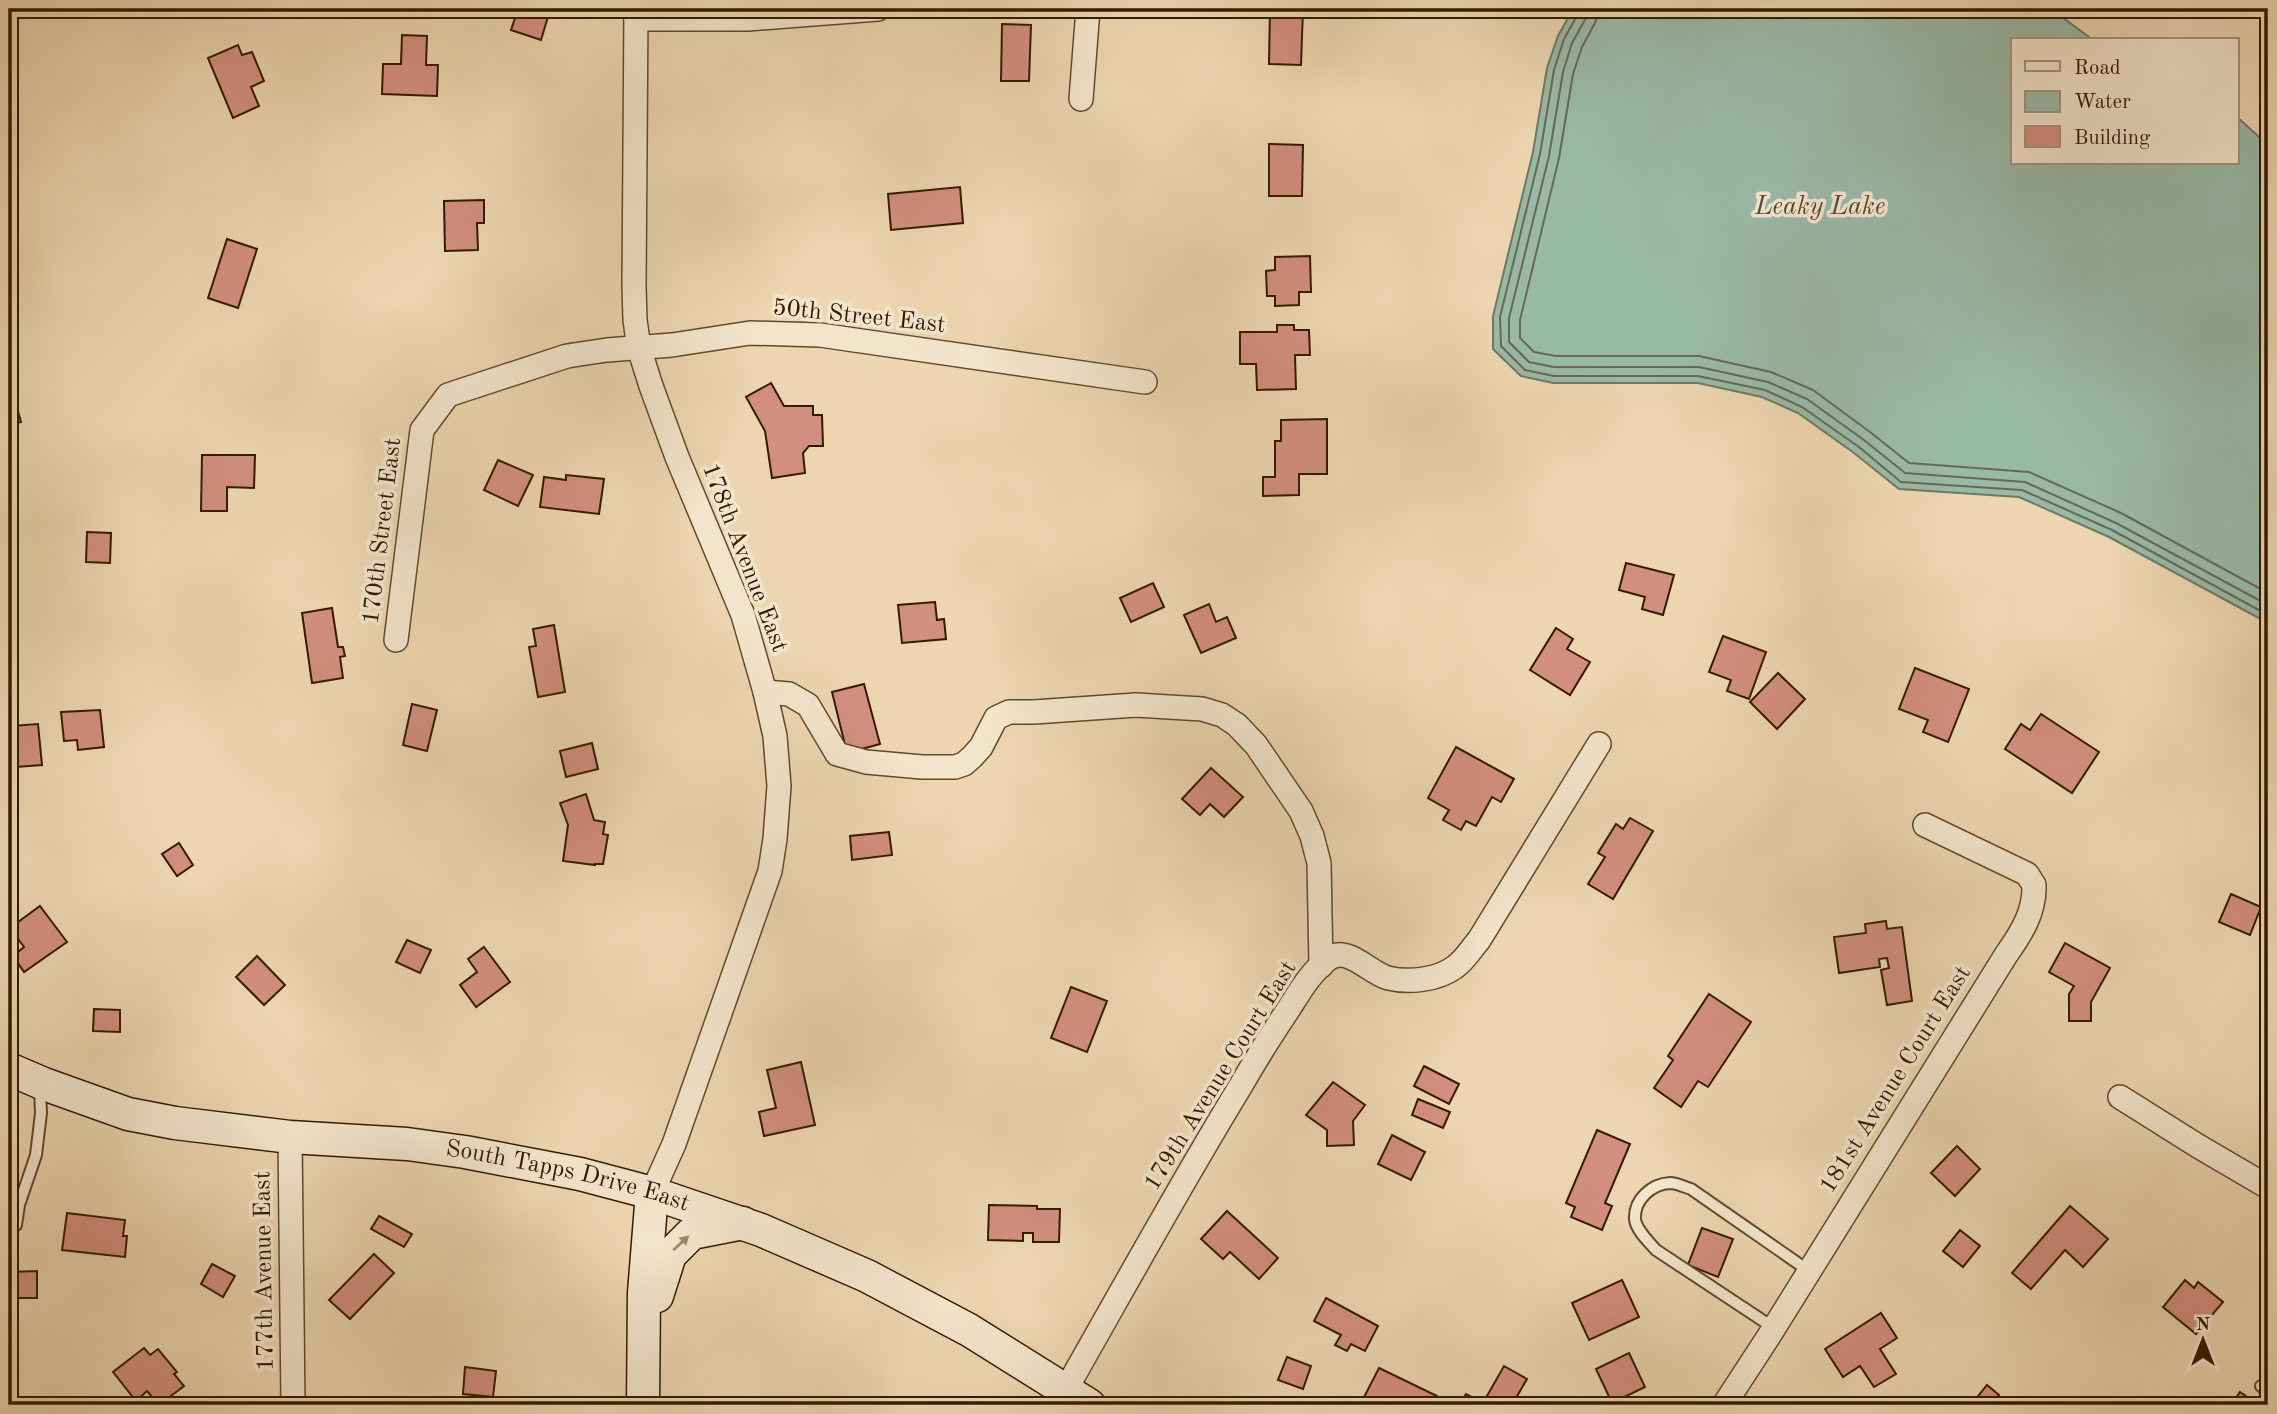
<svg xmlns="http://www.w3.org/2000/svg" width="2277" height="1414" font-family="'Old Standard TT',serif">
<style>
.water{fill:#99b9a7;stroke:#707964;stroke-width:2}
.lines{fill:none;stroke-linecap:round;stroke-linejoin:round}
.shore{stroke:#666a54;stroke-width:2}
.building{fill:#d28e7f;stroke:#331a00;stroke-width:2}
.lane-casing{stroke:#61492c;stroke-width:14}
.street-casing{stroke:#61492c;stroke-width:26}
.secondary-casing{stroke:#331a00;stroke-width:35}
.lane{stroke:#f3e4cc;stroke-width:10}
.street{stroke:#f3e4cc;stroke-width:23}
.secondary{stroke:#f3e4cc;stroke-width:32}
.oneway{fill:#9d8970}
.labels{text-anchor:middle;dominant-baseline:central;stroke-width:7;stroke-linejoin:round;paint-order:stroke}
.street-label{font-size:24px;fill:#331a00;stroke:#f3e4cc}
.water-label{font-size:26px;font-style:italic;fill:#524a32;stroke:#f3e4cc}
</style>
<rect width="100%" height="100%" fill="#ecd5b0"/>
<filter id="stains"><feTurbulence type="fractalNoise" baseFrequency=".00286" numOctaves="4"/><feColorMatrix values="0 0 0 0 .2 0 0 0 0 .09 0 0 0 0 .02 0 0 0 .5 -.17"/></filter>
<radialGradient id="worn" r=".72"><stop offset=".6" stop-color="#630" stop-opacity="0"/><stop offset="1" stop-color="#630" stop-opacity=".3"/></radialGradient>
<path class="water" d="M 1573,9 L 2051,9 L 2093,40 L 2013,40 L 2013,163 L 2237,163 L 2237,117 L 2268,145 L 2268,623 L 2109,537 L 2019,497 L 1899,489 L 1854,453 L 1798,413 L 1762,397 L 1698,383 L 1553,383 L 1521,376 L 1493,349 L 1493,316 L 1533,152 L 1547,68 L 1558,36 Z"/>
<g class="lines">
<g class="shore">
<path d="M 1579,9 L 1578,14 L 1564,39 L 1554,70 L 1540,154 L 1500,317 L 1501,346 L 1525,370 L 1554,376 L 1698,376 L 1765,390 L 1802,407 L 1859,447 L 1901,482 L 2022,490 L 2112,530 L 2268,615"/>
<path d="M 1588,9 L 1586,18 L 1572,43 L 1563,72 L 1549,156 L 1509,318 L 1509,342 L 1529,362 L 1554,367 L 1699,367 L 1768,382 L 1807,399 L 1864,440 L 1905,473 L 2025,482 L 2116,523 L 2268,605"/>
<path d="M 1598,9 L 1596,21 L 1582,47 L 1573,74 L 1559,158 L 1520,320 L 1520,338 L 1534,352 L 1556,356 L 1699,356 L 1771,372 L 1813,390 L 1870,432 L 1909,463 L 2029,472 L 2121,513 L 2268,593"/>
</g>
</g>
<g class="building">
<path d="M 518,9 L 550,10 L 541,40 L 511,30 Z"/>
<path d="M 1270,9 L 1303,9 L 1301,65 L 1269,64 Z"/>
<path d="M 1002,24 L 1031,25 L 1029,81 L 1001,81 Z"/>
<path d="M 402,35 L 427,36 L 426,65 L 438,65 L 437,96 L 382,94 L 383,64 L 401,64 Z"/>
<path d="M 238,45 L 242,55 L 252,52 L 264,81 L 251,87 L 259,106 L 233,118 L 208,58 Z"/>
<path d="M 1269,144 L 1303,145 L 1302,196 L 1269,196 Z"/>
<path d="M 960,187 L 963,223 L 891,230 L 888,194 Z"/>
<path d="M 484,200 L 484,223 L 477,223 L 478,250 L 445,251 L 444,201 Z"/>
<path d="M 227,239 L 257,249 L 238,308 L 208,298 Z"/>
<path d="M 1310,256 L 1311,292 L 1299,292 L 1299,305 L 1275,306 L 1275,296 L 1267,296 L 1266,271 L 1275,270 L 1275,257 Z"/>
<path d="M 1277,325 L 1294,325 L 1294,330 L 1309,330 L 1310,355 L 1295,355 L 1296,389 L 1257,390 L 1256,364 L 1240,364 L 1240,332 L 1277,332 Z"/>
<path d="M 9,380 L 21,422 L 9,425 Z"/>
<path d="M 771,383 L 784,406 L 813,406 L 813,415 L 822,415 L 823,446 L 809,446 L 803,453 L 805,473 L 772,478 L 765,431 L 746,397 Z"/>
<path d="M 1327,419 L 1327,474 L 1299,474 L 1299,495 L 1263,496 L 1263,477 L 1275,477 L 1275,441 L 1281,441 L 1281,420 Z"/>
<path d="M 202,455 L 255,455 L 254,488 L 227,487 L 227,511 L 201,511 Z"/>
<path d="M 498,460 L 533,475 L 518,506 L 484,490 Z"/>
<path d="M 566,475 L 604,479 L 599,514 L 540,507 L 544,477 L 566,480 Z"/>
<path d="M 87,532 L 111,533 L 110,563 L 86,562 Z"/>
<path d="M 1626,563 L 1674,575 L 1663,615 L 1642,609 L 1645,597 L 1619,590 Z"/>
<path d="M 1153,583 L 1164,607 L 1131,622 L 1120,598 Z"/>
<path d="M 935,602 L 937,620 L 944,619 L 946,639 L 902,643 L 898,605 Z"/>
<path d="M 1209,604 L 1216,622 L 1227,617 L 1236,638 L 1201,653 L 1184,615 Z"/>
<path d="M 332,608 L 338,647 L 343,647 L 345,656 L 340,657 L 343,678 L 312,683 L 302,613 Z"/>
<path d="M 554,625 L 565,692 L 538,697 L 529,647 L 536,646 L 533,629 Z"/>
<path d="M 1556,628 L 1573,639 L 1567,649 L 1590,662 L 1570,695 L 1530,670 Z"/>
<path d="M 1723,636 L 1766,652 L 1749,699 L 1727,691 L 1731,680 L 1709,672 Z"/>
<path d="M 1915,668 L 1969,689 L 1948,742 L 1923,732 L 1928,720 L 1899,709 Z"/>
<path d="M 1778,673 L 1805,699 L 1777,729 L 1750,702 Z"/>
<path d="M 864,684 L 880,744 L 847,753 L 832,692 Z"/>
<path d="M 412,704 L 437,710 L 427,751 L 403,745 Z"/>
<path d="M 100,710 L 104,747 L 78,750 L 77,740 L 64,741 L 61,712 Z"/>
<path d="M 2041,714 L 2099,752 L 2072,793 L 2005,749 L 2021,724 L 2030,730 Z"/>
<path d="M 38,724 L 42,765 L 16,767 L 12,726 Z"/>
<path d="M 592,743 L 598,769 L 566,777 L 560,751 Z"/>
<path d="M 1456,747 L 1514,779 L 1501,802 L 1492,797 L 1476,826 L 1466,821 L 1461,830 L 1443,820 L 1449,810 L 1428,798 Z"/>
<path d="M 1211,768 L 1243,797 L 1224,817 L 1210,804 L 1200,815 L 1182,799 Z"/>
<path d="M 586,794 L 594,820 L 605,822 L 603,834 L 608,835 L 603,864 L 595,864 L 595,865 L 563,861 L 568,825 L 560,803 Z"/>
<path d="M 1630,818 L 1653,831 L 1613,899 L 1588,884 L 1605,857 L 1598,853 L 1616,824 L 1623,829 Z"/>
<path d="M 889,832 L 892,855 L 852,860 L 850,836 Z"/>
<path d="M 179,843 L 193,865 L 177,876 L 162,854 Z"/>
<path d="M 2231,894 L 2261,907 L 2250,935 L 2219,922 Z"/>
<path d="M 40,906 L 67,942 L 24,972 L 13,956 L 24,947 L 10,928 Z"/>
<path d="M 1886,921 L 1887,929 L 1902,927 L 1912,1001 L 1887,1005 L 1881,970 L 1889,968 L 1887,958 L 1879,959 L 1880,967 L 1839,973 L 1834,937 L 1866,933 L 1865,924 Z"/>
<path d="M 407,940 L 431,950 L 420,973 L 396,962 Z"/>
<path d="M 2065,943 L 2110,968 L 2091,1002 L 2091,1021 L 2069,1021 L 2069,994 L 2074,986 L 2049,972 Z"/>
<path d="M 484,947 L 510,982 L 476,1007 L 460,985 L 477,972 L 468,959 Z"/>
<path d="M 257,956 L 285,985 L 264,1005 L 236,977 Z"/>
<path d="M 1071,987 L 1107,1001 L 1087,1052 L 1051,1038 Z"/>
<path d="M 1709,994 L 1751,1022 L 1708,1087 L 1698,1081 L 1681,1107 L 1654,1088 L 1673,1060 L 1668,1056 Z"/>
<path d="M 94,1009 L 120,1010 L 120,1032 L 93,1031 Z"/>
<path d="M 801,1062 L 815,1125 L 764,1136 L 759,1112 L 776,1108 L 767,1070 Z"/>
<path d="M 1424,1066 L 1459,1084 L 1449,1104 L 1414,1086 Z"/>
<path d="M 1333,1082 L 1365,1105 L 1353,1121 L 1354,1145 L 1327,1146 L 1327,1130 L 1306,1115 Z"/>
<path d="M 1418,1099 L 1450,1112 L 1443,1128 L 1412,1115 Z"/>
<path d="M 1597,1130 L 1630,1144 L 1605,1203 L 1612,1206 L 1602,1230 L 1571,1217 L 1575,1207 L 1566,1203 Z"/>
<path d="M 1392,1135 L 1425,1152 L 1411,1180 L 1378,1164 Z"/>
<path d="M 1957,1146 L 1980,1169 L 1955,1196 L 1931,1173 Z"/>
<path d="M 989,1205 L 1037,1206 L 1037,1209 L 1060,1209 L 1059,1242 L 1033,1242 L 1033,1233 L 1023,1233 L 1023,1241 L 988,1240 Z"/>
<path d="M 2070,1206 L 2108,1239 L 2083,1267 L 2065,1250 L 2031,1289 L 2012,1273 Z"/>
<path d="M 1227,1211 L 1278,1258 L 1259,1279 L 1230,1252 L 1223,1259 L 1201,1239 Z"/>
<path d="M 67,1213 L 125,1220 L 123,1236 L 127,1236 L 125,1257 L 62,1250 Z"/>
<path d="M 379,1216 L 412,1234 L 404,1247 L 371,1229 Z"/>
<path d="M 1702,1228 L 1733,1239 L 1718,1277 L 1688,1265 Z"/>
<path d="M 1960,1230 L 1980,1246 L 1963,1267 L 1943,1251 Z"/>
<path d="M 374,1254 L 394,1273 L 350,1319 L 329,1300 Z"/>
<path d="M 212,1264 L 235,1276 L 223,1297 L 201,1284 Z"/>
<path d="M 37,1271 L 37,1298 L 11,1298 L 10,1272 Z"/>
<path d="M 1622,1280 L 1639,1317 L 1589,1340 L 1572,1303 Z"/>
<path d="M 2185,1280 L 2194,1288 L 2198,1282 L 2223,1302 L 2196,1334 L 2163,1307 Z"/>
<path d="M 1326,1298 L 1378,1326 L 1365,1351 L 1351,1344 L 1347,1351 L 1335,1345 L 1341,1335 L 1314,1321 Z"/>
<path d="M 1881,1313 L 1897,1338 L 1880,1349 L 1896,1374 L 1874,1387 L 1860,1366 L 1843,1377 L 1825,1349 Z"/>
<path d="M 144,1348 L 150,1355 L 158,1349 L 177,1372 L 174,1374 L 184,1386 L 159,1405 L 147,1391 L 136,1401 L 113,1372 Z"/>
<path d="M 1629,1353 L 1645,1387 L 1612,1403 L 1596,1369 Z"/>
<path d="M 1287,1357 L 1311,1366 L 1303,1389 L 1278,1380 Z"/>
<path d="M 1504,1366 L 1527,1379 L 1512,1405 L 1459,1405 L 1466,1394 L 1483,1403 Z"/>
<path d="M 465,1367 L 496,1371 L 493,1397 L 463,1394 Z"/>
<path d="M 1379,1368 L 1437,1396 L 1433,1405 L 1366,1405 L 1361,1403 Z"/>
<path d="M 1987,1385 L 1999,1395 L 1991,1405 L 1971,1405 Z"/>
<path d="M 2240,1392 L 2259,1405 L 2231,1405 Z"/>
</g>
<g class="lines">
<g class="lane-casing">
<g id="lane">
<path d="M 16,1225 L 19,1205 L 36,1155 L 41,1113 L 40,1088"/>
<path d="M 1774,1328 L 1656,1250 C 1649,1242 1636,1230 1635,1219 C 1634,1199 1652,1184 1670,1183 C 1677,1183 1684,1187 1691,1189 L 1809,1271"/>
<path d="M 2261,1386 L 2268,1391"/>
</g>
</g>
<g class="street-casing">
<g id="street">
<path d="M 636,9 L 634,286 L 635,320 L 639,348 L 651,386 L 677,457 L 743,615 L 765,692 L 775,736 L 779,786 L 775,839 L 770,871 L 674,1144 L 652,1193"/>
<path d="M 636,19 L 748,19 L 878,9"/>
<path d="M 1081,99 L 1088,9"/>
<path d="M 396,640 L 422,430 L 448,395 L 567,356 L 607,350 L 672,345 L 750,333 L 820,335 L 1145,382"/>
<path d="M 765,692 L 789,694 L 808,705 L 837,754 L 866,762 L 922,767 L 955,767 L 964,764 L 972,757 L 981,747 L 996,718 L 1009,712 L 1034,712 L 1136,705 L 1202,709 L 1222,715 L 1237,725 L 1256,745 L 1301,811 L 1312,836 L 1319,863 L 1321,966"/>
<path d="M 2120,1097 L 2198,1146 L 2268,1187"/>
<path d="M 290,1137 L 293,1405"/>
<path d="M 1065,1391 C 1123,1289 1179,1187 1240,1087 C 1255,1061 1271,1035 1288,1010 C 1299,993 1310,973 1327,960 C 1346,943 1369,973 1388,978 C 1408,983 1438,980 1455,967 C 1465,960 1471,949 1479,940 L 1599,744"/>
<path d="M 1724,1405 L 1769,1336 L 2006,955 C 2021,934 2035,912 2034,885 L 2027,874 L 1925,825"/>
</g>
</g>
<g class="secondary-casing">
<g id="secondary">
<path id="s1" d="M 9,1069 L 44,1084 L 128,1114 L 175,1123 L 290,1137 L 407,1144 L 465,1152 L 580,1174 L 652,1193 L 761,1230 L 867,1276 L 969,1330 L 1089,1405"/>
<path d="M 657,1296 L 670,1255 L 692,1233 L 743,1223"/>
<path d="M 643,1405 L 644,1293 L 652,1193"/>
</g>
</g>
<use href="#lane" class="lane"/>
<use href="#street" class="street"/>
<use href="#secondary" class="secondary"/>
</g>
<defs><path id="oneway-solid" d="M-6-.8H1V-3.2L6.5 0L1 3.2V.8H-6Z" transform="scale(1.75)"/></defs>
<use class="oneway" href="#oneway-solid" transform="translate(681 1243) rotate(-43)"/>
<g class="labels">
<g class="street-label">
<text transform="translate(859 317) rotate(6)">50th Street East</text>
<text transform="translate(383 531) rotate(-83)">170th Street East</text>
<text transform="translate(744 558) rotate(69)">178th Avenue East</text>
<text transform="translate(1221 1076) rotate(-58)">179th Avenue Court East</text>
<text transform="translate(1896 1080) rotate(-58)">181st Avenue Court East</text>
<text stroke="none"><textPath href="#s1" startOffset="572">South Tapps Drive East</textPath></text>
<text transform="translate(265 1271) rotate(-91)">177th Avenue East</text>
</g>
<g class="water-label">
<text x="1820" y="207">Leaky Lake</text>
</g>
</g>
<rect width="2277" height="1414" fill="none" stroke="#ecd5b0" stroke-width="35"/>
<rect x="10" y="10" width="2256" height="1393" fill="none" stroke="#331a00" stroke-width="3.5"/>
<rect x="18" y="18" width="2242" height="1379" fill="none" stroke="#331a00" stroke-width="2"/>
<rect x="2011" y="38" width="228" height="126" fill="#f3e4cc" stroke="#a6937a" stroke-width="2"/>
<rect x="2025" y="61" width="35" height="10" fill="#f3e4cc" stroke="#a6937a" stroke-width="2"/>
<text x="2074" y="74" font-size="21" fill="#331a00">Road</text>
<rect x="2025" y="91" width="35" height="21" fill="#99b9a7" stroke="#a6937a" stroke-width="2"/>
<text x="2074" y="108" font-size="21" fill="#331a00">Water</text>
<rect x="2025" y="126" width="35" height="21" fill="#d28e7f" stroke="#a6937a" stroke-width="2"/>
<text x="2074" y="144" font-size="21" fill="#331a00">Building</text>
<g transform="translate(2203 1340)" stroke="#f3e4cc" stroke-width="5" paint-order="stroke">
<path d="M0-5L12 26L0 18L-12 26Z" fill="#331a00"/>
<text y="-10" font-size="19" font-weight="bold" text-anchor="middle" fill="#331a00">N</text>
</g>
<rect width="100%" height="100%" filter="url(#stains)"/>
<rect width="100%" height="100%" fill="url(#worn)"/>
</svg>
